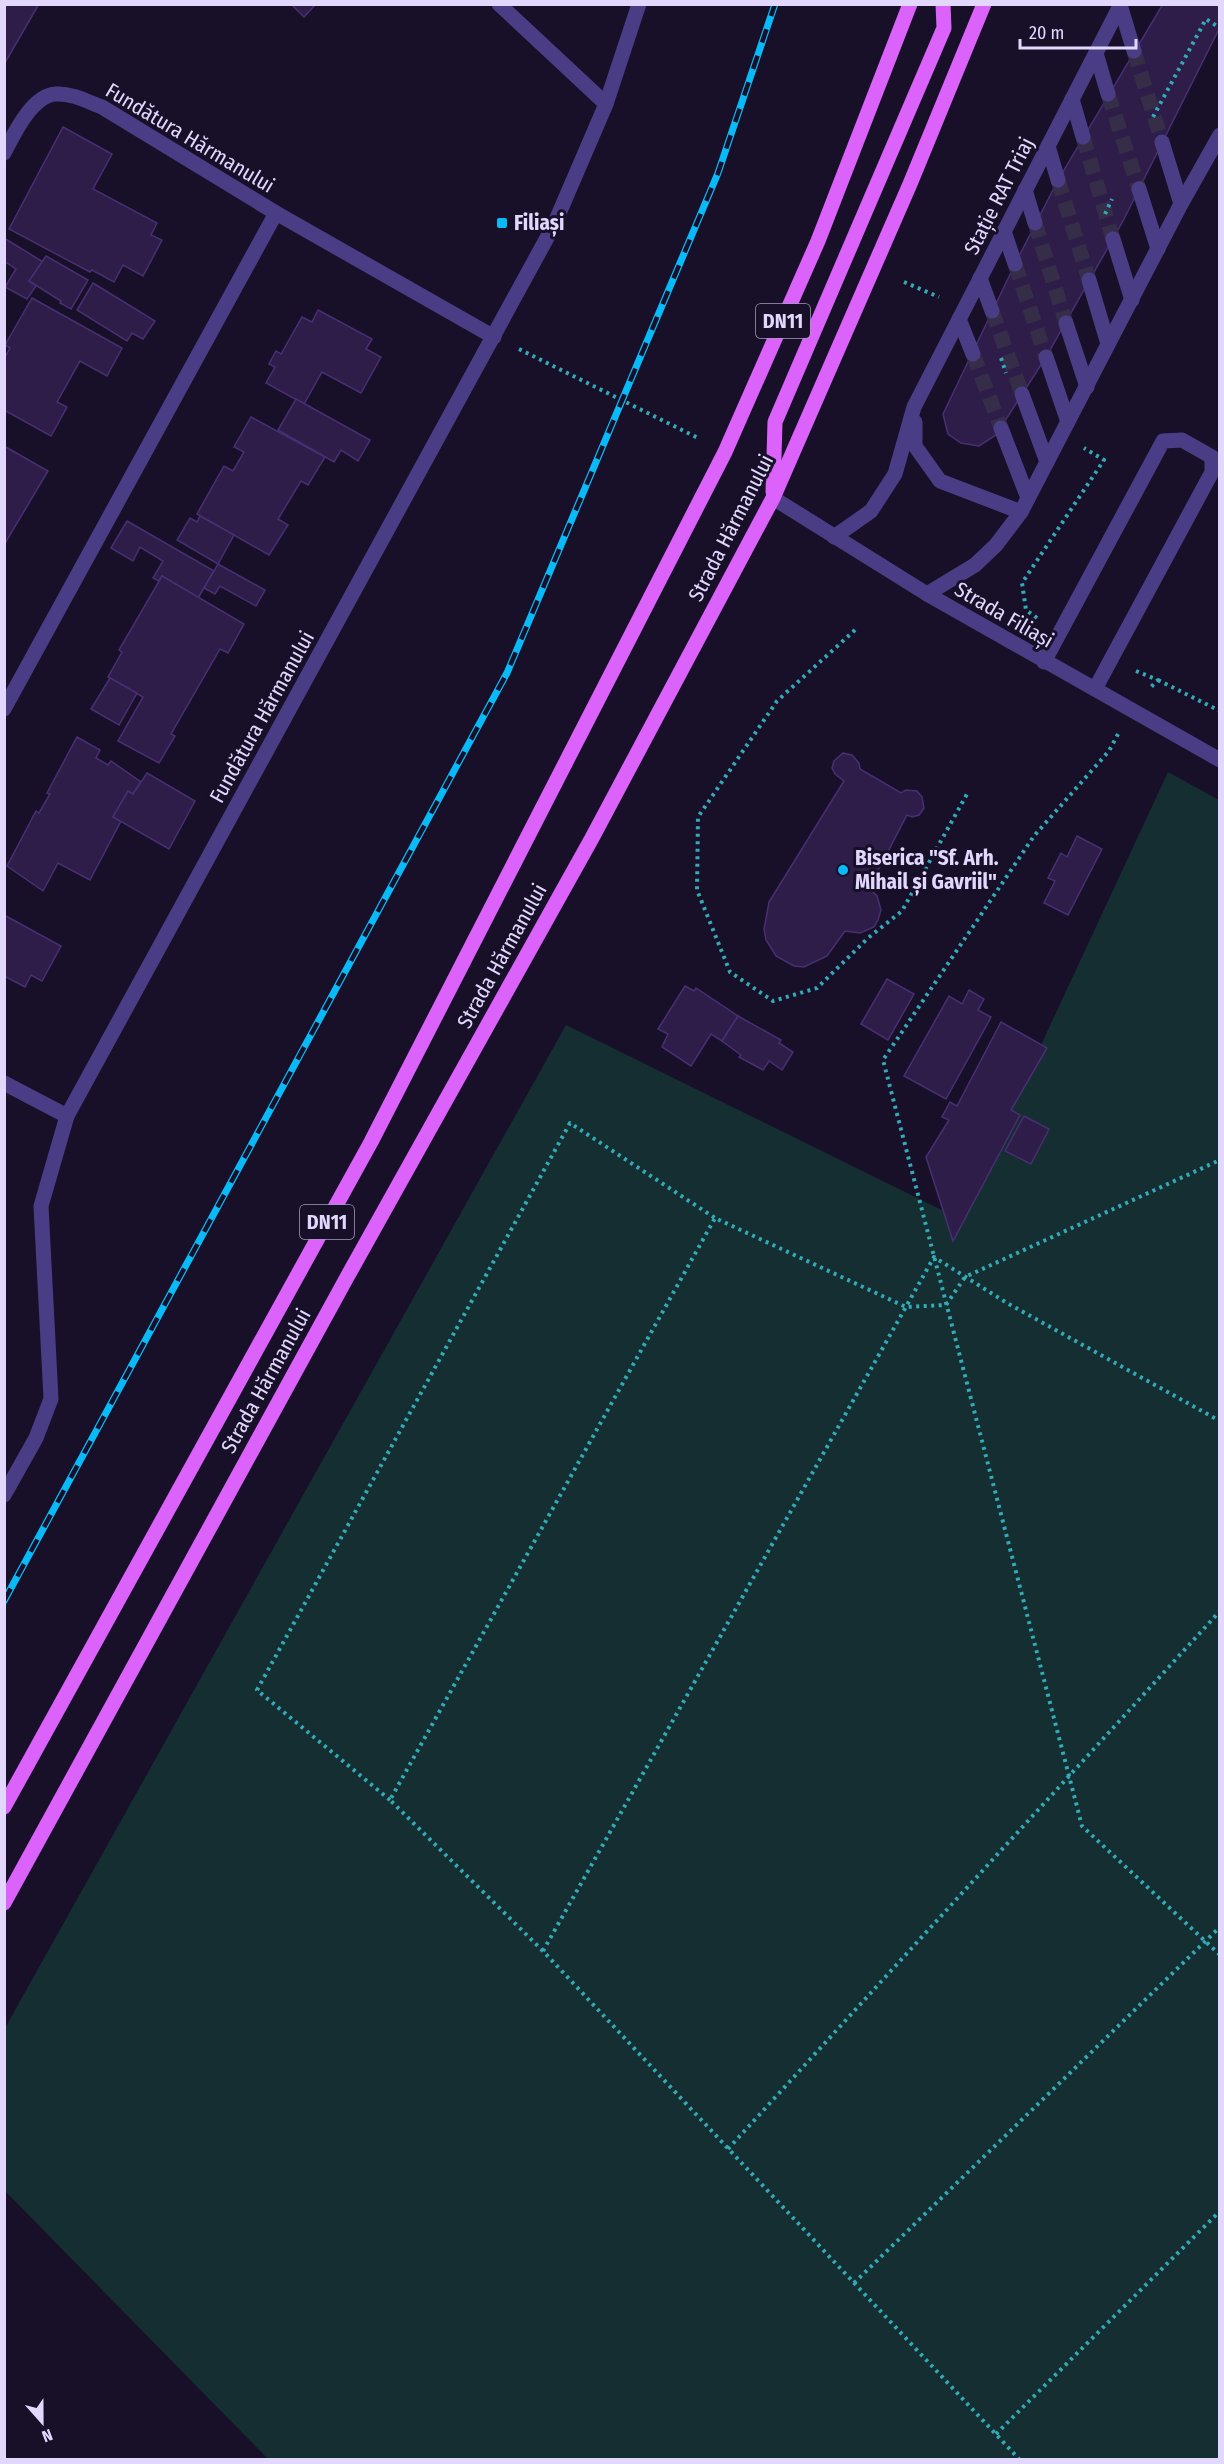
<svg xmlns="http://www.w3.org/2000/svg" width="1224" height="2464" font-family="'Fira Sans Condensed',sans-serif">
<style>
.green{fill:#142e31}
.building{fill:#2d1d48;stroke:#482f74;stroke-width:1.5}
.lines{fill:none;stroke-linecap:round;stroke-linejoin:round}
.minor-tunnel{stroke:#362e48;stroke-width:15;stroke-dasharray:15 8;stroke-linecap:butt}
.path{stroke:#33aab7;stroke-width:4;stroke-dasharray:3 4.5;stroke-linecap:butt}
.minor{stroke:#4b3d85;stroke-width:15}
.major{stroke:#db62fb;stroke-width:15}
.rail-casing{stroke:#09baf9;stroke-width:7}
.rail{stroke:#181028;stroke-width:4.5;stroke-dasharray:14;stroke-linecap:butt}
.poi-dot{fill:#09baf9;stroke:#181028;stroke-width:2}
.labels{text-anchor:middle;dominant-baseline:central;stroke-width:6;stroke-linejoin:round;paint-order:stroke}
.shield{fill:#181028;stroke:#a59cbe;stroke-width:1.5}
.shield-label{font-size:20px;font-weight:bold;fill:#e2d8fe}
.street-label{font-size:21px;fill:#e2d8fe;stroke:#181028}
.poi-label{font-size:21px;font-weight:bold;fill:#e2d8fe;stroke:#181028;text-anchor:start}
</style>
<rect width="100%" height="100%" fill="#181028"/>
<path class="green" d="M 1168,772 L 1219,800 L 1219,2459 L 268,2459 L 5,2191 L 5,2028 L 566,1025 L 960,1219 Z"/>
<g class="building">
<path d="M 4,4 L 39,4 L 6,61 L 4,60 Z"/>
<path d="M 291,4 L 316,4 L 304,17 Z"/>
<path d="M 1163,4 L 1220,4 L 1220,27 L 1123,221 L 1046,357 L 996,435 L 979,446 L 961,443 L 948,434 L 943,414 L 1015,264 L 1058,180 Z"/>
<path d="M 63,127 L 112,154 L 93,189 L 157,223 L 151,235 L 162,240 L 143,276 L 123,265 L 114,282 L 92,270 L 90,272 L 9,229 Z"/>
<path d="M 4,238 L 43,262 L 29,281 L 36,286 L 27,299 L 5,287 L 16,269 L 4,261 Z"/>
<path d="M 46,256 L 88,280 L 71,309 L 60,303 L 61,301 L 29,281 Z"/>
<path d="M 93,283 L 155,321 L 143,339 L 132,333 L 127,341 L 77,310 Z"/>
<path d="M 32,298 L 122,348 L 107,376 L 80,361 L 57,402 L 67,407 L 51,436 L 4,410 L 4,359 L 10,348 L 5,345 Z"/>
<path d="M 318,310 L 372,339 L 366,349 L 381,357 L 361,393 L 322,372 L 304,404 L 266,383 L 275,367 L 269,364 L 276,351 L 281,354 L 302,317 L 312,322 Z"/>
<path d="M 296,399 L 370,440 L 358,461 L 341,450 L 334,462 L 278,430 Z"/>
<path d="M 251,417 L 325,457 L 308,485 L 301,481 L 278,519 L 288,525 L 269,555 L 197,514 L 224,466 L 233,471 L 244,452 L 234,447 Z"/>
<path d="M 4,446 L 48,471 L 4,545 Z"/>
<path d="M 200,516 L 234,535 L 218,564 L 177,540 L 190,518 L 197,522 Z"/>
<path d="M 127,521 L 214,571 L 198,598 L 162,576 L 159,581 L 153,578 L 163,561 L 140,547 L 133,561 L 111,548 Z"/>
<path d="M 218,564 L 265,590 L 256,606 L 220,586 L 215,594 L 204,588 Z"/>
<path d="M 162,576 L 244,624 L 228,653 L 220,649 L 171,734 L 175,736 L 159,763 L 118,741 L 143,697 L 108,677 L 122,652 L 119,650 Z"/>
<path d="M 110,678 L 137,693 L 119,725 L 91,709 Z"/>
<path d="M 77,737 L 100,750 L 96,758 L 108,765 L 111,761 L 141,782 L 133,794 L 128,791 L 113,817 L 121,821 L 90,880 L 58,863 L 43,891 L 7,866 L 36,811 L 39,813 L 50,794 L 47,793 Z"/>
<path d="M 843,753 L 852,755 L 859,763 L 860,769 L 901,793 L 906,790 L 917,791 L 922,797 L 924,808 L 919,815 L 912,817 L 907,815 L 869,888 L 877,896 L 881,910 L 878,920 L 874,927 L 860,933 L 845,931 L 827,956 L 804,967 L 794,966 L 776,956 L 766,940 L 764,929 L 768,908 L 769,902 L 844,781 L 835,774 L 832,768 L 834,761 Z"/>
<path d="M 147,773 L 195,801 L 169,849 L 113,817 L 128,791 L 133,794 Z"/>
<path d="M 1077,836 L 1102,849 L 1068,915 L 1044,903 L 1055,881 L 1048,878 L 1061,853 L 1067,857 Z"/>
<path d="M 4,915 L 61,946 L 42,981 L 31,975 L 25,987 L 4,976 Z"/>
<path d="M 887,979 L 914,994 L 888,1040 L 861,1024 Z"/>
<path d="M 685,986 L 694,991 L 696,988 L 738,1016 L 722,1041 L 711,1034 L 691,1066 L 662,1047 L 668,1034 L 658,1029 Z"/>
<path d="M 969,990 L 984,999 L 978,1010 L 991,1017 L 946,1099 L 904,1076 L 949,996 L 962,1004 Z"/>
<path d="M 738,1016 L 781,1040 L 779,1043 L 793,1052 L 782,1070 L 769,1061 L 763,1070 L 739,1057 L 741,1055 L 722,1041 Z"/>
<path d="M 1001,1022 L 1047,1048 L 1011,1110 L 1020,1115 L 953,1241 L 926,1157 L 949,1120 L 942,1117 L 950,1102 L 957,1106 Z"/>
<path d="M 1024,1116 L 1049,1129 L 1031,1164 L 1005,1151 Z"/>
</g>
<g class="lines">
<g class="minor-tunnel">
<path d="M 1134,51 L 1162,142"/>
<path d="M 1108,94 L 1139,189"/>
<path d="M 1083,137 L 1113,239"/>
<path d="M 1058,180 L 1089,280"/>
<path d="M 1035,223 L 1066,323"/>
<path d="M 1015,264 L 1046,357"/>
<path d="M 992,311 L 1022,394"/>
<path d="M 973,354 L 1001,428"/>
</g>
<g class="path">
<path d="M 1153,117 L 1206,19 L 1220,28"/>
<path d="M 1105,214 L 1112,199"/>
<path d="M 904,282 L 939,297"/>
<path d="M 519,349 L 700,439"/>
<path d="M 1001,358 L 1006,373"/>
<path d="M 1037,618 L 1026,610 L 1022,583 L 1104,460 L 1084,448"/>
<path d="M 855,630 L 777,701 L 698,817 L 697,890 L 730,972 L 773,1001 L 817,988 L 868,938 L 902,911 L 967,794"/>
<path d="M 1136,671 L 1158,680 L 1149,689"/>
<path d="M 1158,680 L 1220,711"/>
<path d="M 1118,734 L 1109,751 L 1034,836 L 883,1060 L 1082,1826 L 1220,1955"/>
<path d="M 390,1800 L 257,1690 L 570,1123 L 715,1218"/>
<path d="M 543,1951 L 390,1800 L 715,1218 L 906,1307 L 946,1305 L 965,1277 L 1220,1160"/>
<path d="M 728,2149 L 1220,1611"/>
<path d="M 854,2283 L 1220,1927"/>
<path d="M 996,2434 L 1220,2211"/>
<path d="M 1020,2460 L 543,1951 L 934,1257 L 1007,1303 L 1220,1421"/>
</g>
<g class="minor">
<path d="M 499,4 L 606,104"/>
<path d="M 1120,5 L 1134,51"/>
<path d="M 1096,53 L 1108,94"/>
<path d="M 1072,99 L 1083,137"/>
<path d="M 1162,142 L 1181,204"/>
<path d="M 1048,146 L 1058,180"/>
<path d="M 4,153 C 14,134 32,95 56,94 C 72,93 88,102 102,107 L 276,213 L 494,337"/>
<path d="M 1139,189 L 1158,249"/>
<path d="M 1025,190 L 1035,223"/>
<path d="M 1004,231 L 1015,264"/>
<path d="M 1113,239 L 1132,300"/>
<path d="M 980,278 L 992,311"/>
<path d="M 1089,280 L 1108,344"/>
<path d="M 959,319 L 973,354"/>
<path d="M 1066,323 L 1087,387"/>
<path d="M 1046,357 L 1068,422"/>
<path d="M 1022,394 L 1047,462"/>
<path d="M 915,422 L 915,446 L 940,481 L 1021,512"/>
<path d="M 1001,428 L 1028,498"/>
<path d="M 773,498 L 927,594 L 1220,760"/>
<path d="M 834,537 L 871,511 L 895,474 L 914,407 L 1121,4"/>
<path d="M 927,594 L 975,565 L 996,545 L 1021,512 L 1181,204 L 1220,135"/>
<path d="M 1044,662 L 1163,441 L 1182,440 L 1212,457 L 1212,472 L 1095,689"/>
<path d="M 4,709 L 276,213"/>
<path d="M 4,1083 L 67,1116"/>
<path d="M 4,1495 L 36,1438 L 51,1399 L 41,1206 L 67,1116 L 554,225 L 606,104 L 639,4"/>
</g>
<g class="major">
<path d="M 773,492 L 775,422 L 944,28 L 943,4"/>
<path d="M 4,1807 L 371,1142 L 725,452 L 818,241 L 910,4"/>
<path d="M 4,1903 L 346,1279 L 592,838 L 773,498 L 910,184 L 984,4"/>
</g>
<g class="rail-casing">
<path id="rail" d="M 4,1601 L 507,673 L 718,173 L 775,4"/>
</g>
<use href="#rail" class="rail"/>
</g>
<g class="poi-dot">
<rect x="496" y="217" width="12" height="12" rx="3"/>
<circle cx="843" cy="870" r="6"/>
</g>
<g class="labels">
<g class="shield">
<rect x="756" y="304" width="54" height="34" rx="4.5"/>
<rect x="300" y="1205" width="54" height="34" rx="4.5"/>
</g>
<g class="shield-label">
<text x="783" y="321">DN11</text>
<text x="327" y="1222">DN11</text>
</g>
<g class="street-label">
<text transform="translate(190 138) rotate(31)">Fundătura Hărmanului</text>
<text transform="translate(999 196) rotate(-63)">Stație RAT Triaj</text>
<text transform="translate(731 528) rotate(-63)">Strada Hărmanului</text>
<text transform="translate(1004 615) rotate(30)">Strada Filiași</text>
<text transform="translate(262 717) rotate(-61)">Fundătura Hărmanului</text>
<text transform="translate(502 956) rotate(-61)">Strada Hărmanului</text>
<text transform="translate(266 1381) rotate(-61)">Strada Hărmanului</text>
</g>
<g class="poi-label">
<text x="514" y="223">Filiași</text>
<text x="855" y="858">Biserica "Sf. Arh.<tspan x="855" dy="24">Mihail și Gavriil"</tspan></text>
</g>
</g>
<rect width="1224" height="2464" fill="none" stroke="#e2d8fe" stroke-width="12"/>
<g transform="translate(42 2422) rotate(159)" stroke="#181028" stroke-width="4.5" paint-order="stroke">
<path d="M0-4.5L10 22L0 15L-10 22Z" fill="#e2d8fe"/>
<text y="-9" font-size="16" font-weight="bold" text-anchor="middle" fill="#e2d8fe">N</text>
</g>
<path d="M1020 39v9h116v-9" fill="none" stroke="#e2d8fe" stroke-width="3"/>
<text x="1029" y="39" font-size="18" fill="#e2d8fe" stroke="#181028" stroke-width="4.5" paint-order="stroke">20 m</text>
</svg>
